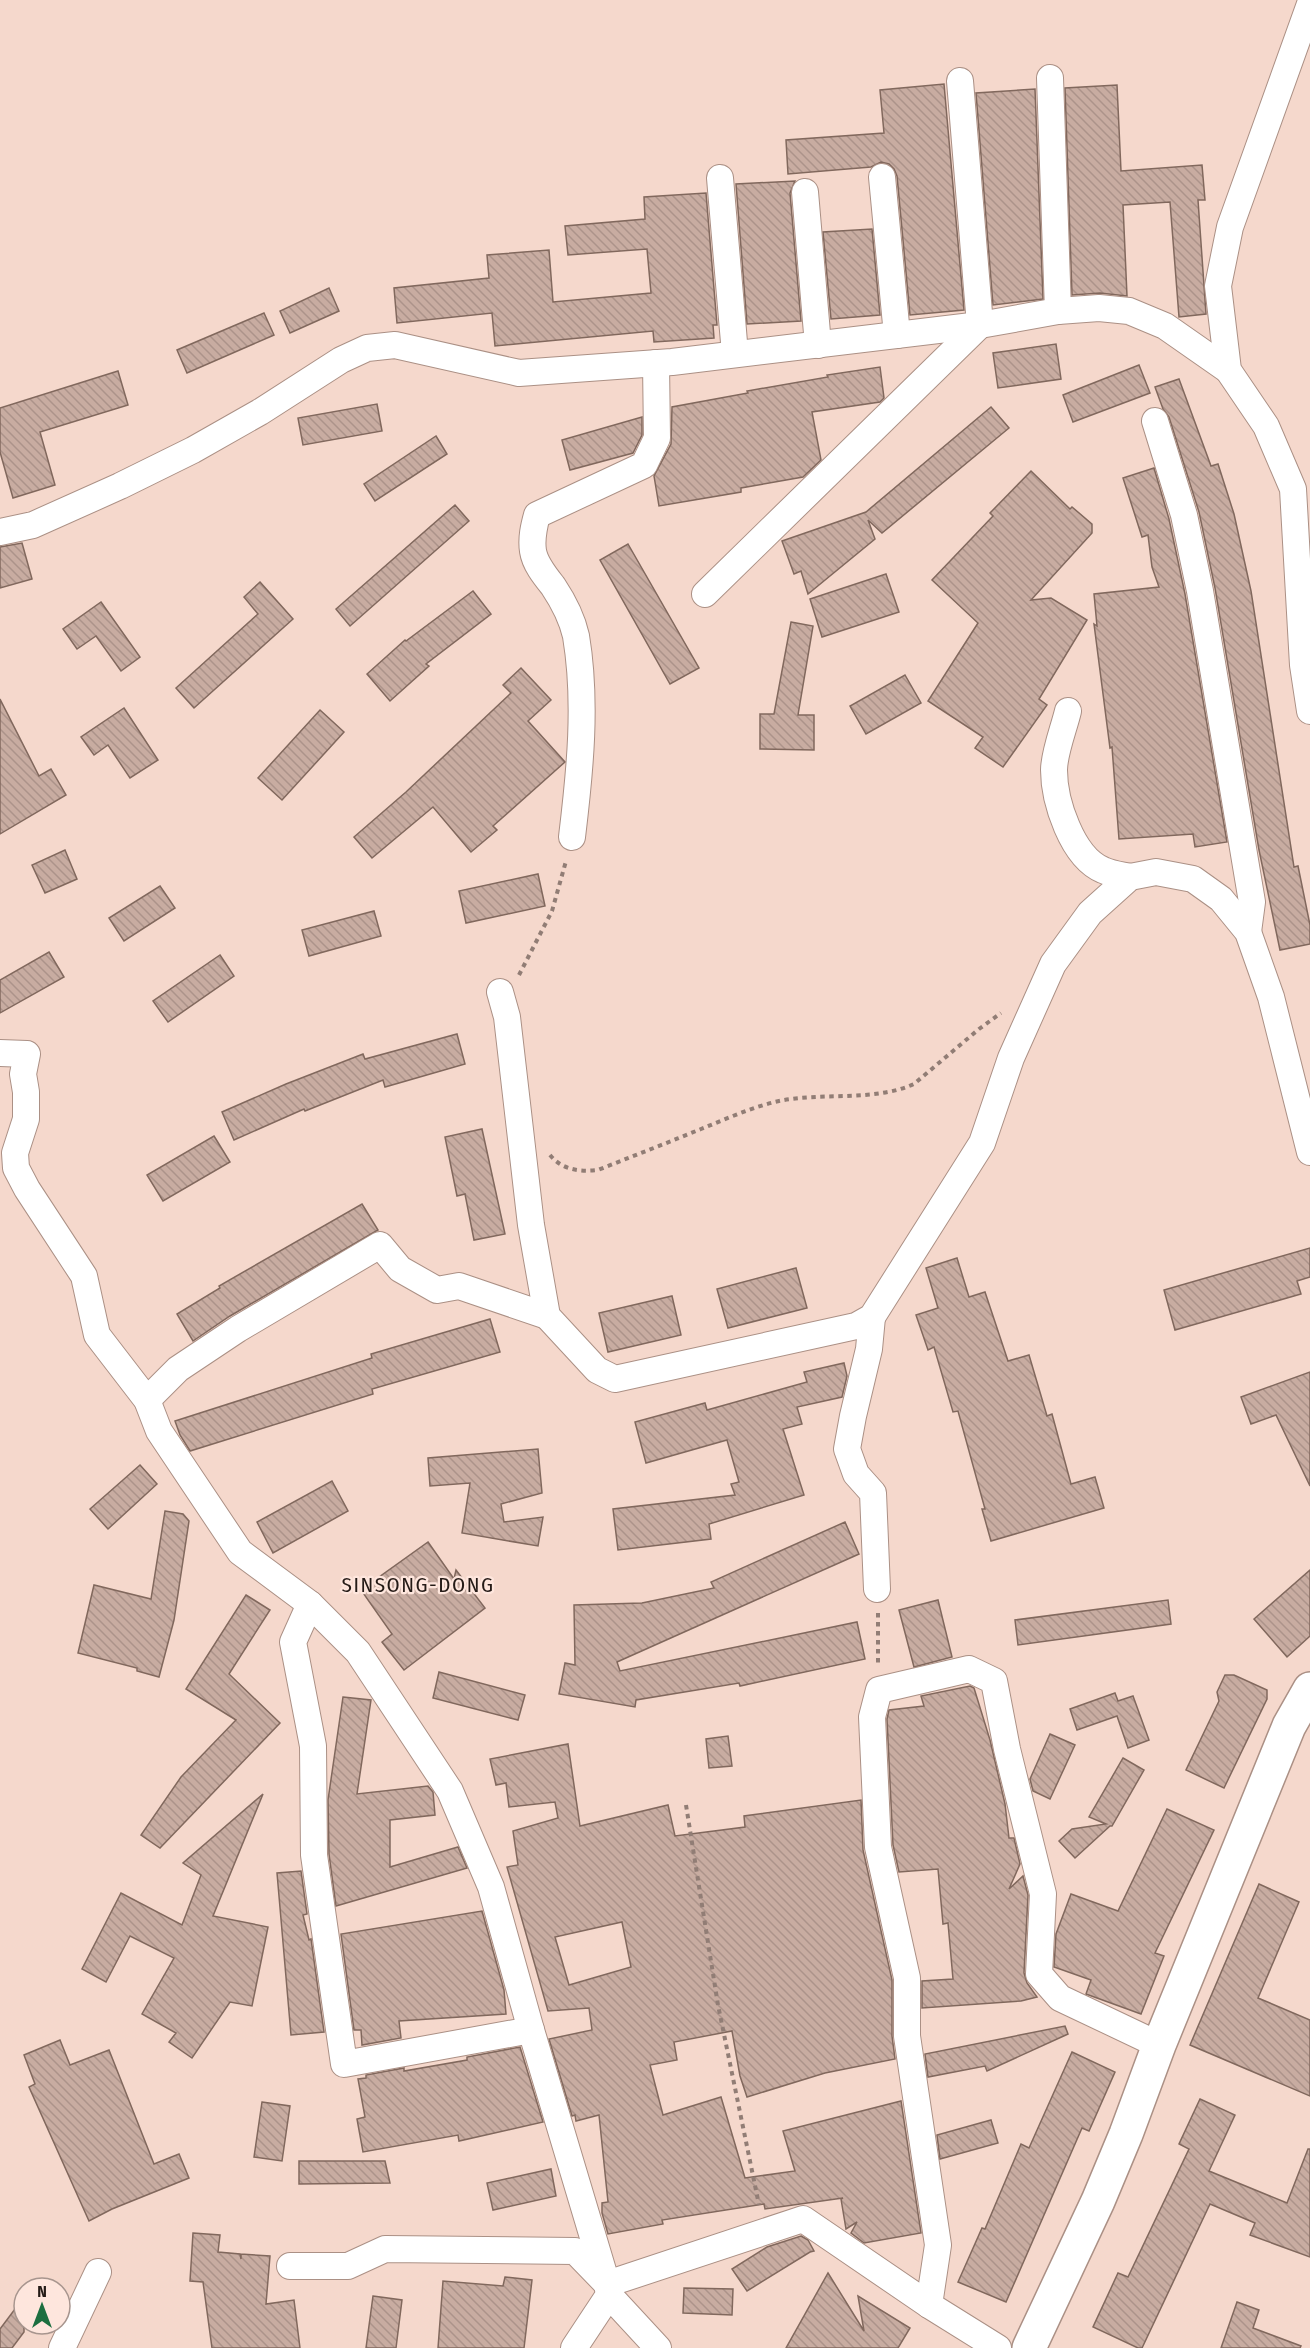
<svg xmlns="http://www.w3.org/2000/svg" width="1310" height="2348" font-family="'Fira Sans Condensed',sans-serif">
<style>
.building{fill:url(#building-back-hatch);stroke:#81685d;stroke-width:1.5;fill-rule:evenodd}
.lines{fill:none;stroke-linecap:round;stroke-linejoin:round}
.minor-casing{stroke:#ab9085;stroke-width:28}
.tertiary-casing{stroke:#ab9085;stroke-width:36}
.path{stroke:#917d75;stroke-width:4;stroke-dasharray:4.5 4.5;stroke-linecap:butt}
.minor{stroke:#fff;stroke-width:26}
.tertiary{stroke:#fff;stroke-width:33}
.labels{text-anchor:middle;dominant-baseline:central;stroke-width:4.5;stroke-linejoin:round;paint-order:stroke}
.quarter-label{font-size:21px;letter-spacing:1.5px;fill:#251b17;stroke:#fee6dd}
</style>
<defs>
<pattern id="building-back-hatch" width="6" height="6" patternUnits="userSpaceOnUse" patternTransform="scale(1.5)"><rect width="6" height="6" fill="#c8aca1"/><path d="M-1 5l2 2M0 0l6 6M5-1l2 2" fill="none" stroke="#ac938a"/></pattern>
</defs>
<rect width="100%" height="100%" fill="#f5d8cc"/>
<g class="building">
<path d="M 944,84 L 964,310 L 910,315 L 897,176 L 894,169 L 889,164 L 881,162 L 871,167 L 788,174 L 786,140 L 884,133 L 880,90 Z"/>
<path d="M 1117,85 L 1121,171 L 1202,165 L 1205,200 L 1198,200 L 1206,314 L 1179,317 L 1170,202 L 1123,205 L 1127,296 L 1100,293 L 1072,295 L 1065,88 Z"/>
<path d="M 1035,89 L 1043,299 L 993,305 L 976,93 Z"/>
<path d="M 795,181 L 790,193 L 801,321 L 747,324 L 736,184 Z"/>
<path d="M 706,193 L 717,325 L 713,325 L 714,338 L 654,342 L 653,331 L 495,346 L 492,313 L 397,323 L 394,288 L 489,278 L 487,255 L 549,250 L 553,302 L 651,293 L 647,249 L 568,255 L 565,226 L 645,219 L 644,197 Z"/>
<path d="M 872,229 L 880,315 L 831,319 L 823,232 Z"/>
<path d="M 329,288 L 339,311 L 290,333 L 280,311 Z"/>
<path d="M 264,313 L 274,335 L 187,373 L 177,350 Z"/>
<path d="M 1056,344 L 1061,379 L 998,388 L 993,353 Z"/>
<path d="M 1139,365 L 1150,393 L 1073,422 L 1063,395 Z"/>
<path d="M 880,367 L 884,398 L 880,402 L 812,412 L 821,460 L 803,477 L 741,488 L 741,492 L 659,506 L 654,476 L 671,444 L 672,407 L 748,393 L 747,391 L 828,377 L 827,375 Z"/>
<path d="M 118,371 L 128,405 L 40,432 L 55,485 L 13,498 L 0,452 L 0,408 Z"/>
<path d="M 1179,379 L 1211,466 L 1218,464 L 1234,514 L 1251,591 L 1294,867 L 1298,866 L 1310,925 L 1310,944 L 1280,950 L 1259,850 L 1215,588 L 1199,512 L 1169,417 L 1163,409 L 1155,387 Z"/>
<path d="M 377,404 L 382,431 L 303,445 L 298,418 Z"/>
<path d="M 991,407 L 1009,428 L 882,533 L 868,520 L 875,539 L 808,594 L 801,571 L 794,574 L 782,541 L 866,512 Z"/>
<path d="M 642,417 L 642,435 L 633,453 L 570,470 L 562,440 Z"/>
<path d="M 436,436 L 447,454 L 375,501 L 364,484 Z"/>
<path d="M 1154,468 L 1169,519 L 1185,594 L 1227,842 L 1195,847 L 1193,834 L 1119,839 L 1112,747 L 1110,748 L 1094,624 L 1097,626 L 1094,594 L 1159,587 L 1152,567 L 1148,535 L 1142,537 L 1123,478 Z"/>
<path d="M 1031,471 L 1070,509 L 1072,507 L 1092,524 L 1092,533 L 1031,600 L 1051,598 L 1087,620 L 1039,699 L 1047,705 L 1003,767 L 975,748 L 983,737 L 928,701 L 978,623 L 932,580 L 993,516 L 990,513 Z"/>
<path d="M 455,505 L 469,521 L 350,626 L 336,609 Z"/>
<path d="M 22,543 L 32,579 L 0,588 L 0,547 Z"/>
<path d="M 628,544 L 699,668 L 670,684 L 600,560 Z"/>
<path d="M 886,574 L 899,612 L 822,637 L 810,599 Z"/>
<path d="M 260,582 L 293,619 L 194,708 L 176,688 L 258,614 L 244,597 Z"/>
<path d="M 473,591 L 491,614 L 426,664 L 429,666 L 390,701 L 367,674 L 405,640 L 406,641 Z"/>
<path d="M 101,602 L 140,657 L 121,671 L 96,636 L 77,649 L 63,629 Z"/>
<path d="M 791,622 L 813,626 L 798,715 L 814,715 L 814,750 L 760,749 L 760,714 L 774,714 Z"/>
<path d="M 521,668 L 551,700 L 528,721 L 565,762 L 493,826 L 497,830 L 471,852 L 433,807 L 372,858 L 354,837 L 406,792 L 511,693 L 503,685 Z"/>
<path d="M 905,675 L 921,703 L 866,734 L 850,706 Z"/>
<path d="M 0,699 L 39,776 L 51,769 L 66,795 L 0,834 Z"/>
<path d="M 124,708 L 158,760 L 130,778 L 108,745 L 94,755 L 81,737 Z"/>
<path d="M 320,710 L 344,732 L 282,800 L 258,778 Z"/>
<path d="M 65,850 L 77,879 L 45,893 L 32,865 Z"/>
<path d="M 538,874 L 545,906 L 466,923 L 459,891 Z"/>
<path d="M 160,886 L 175,908 L 124,941 L 109,918 Z"/>
<path d="M 374,911 L 381,936 L 309,956 L 302,930 Z"/>
<path d="M 49,952 L 64,977 L 0,1013 L 0,980 Z"/>
<path d="M 220,955 L 234,976 L 168,1022 L 153,1001 Z"/>
<path d="M 457,1034 L 465,1064 L 385,1087 L 383,1080 L 305,1111 L 304,1109 L 234,1140 L 222,1112 L 286,1084 L 363,1054 L 365,1059 Z"/>
<path d="M 482,1129 L 505,1234 L 474,1240 L 465,1194 L 457,1196 L 445,1137 Z"/>
<path d="M 214,1136 L 230,1162 L 163,1201 L 147,1175 Z"/>
<path d="M 362,1204 L 378,1230 L 230,1316 L 193,1341 L 177,1314 L 220,1288 L 219,1286 Z"/>
<path d="M 1310,1248 L 1310,1277 L 1297,1281 L 1301,1294 L 1175,1330 L 1164,1290 Z"/>
<path d="M 957,1258 L 969,1297 L 985,1292 L 1008,1361 L 1029,1355 L 1047,1416 L 1052,1414 L 1071,1484 L 1095,1477 L 1104,1508 L 991,1541 L 982,1509 L 985,1509 L 958,1411 L 953,1412 L 934,1347 L 928,1350 L 916,1315 L 938,1308 L 926,1268 Z"/>
<path d="M 796,1268 L 807,1308 L 728,1328 L 717,1289 Z"/>
<path d="M 672,1296 L 681,1335 L 608,1352 L 599,1313 Z"/>
<path d="M 490,1319 L 500,1352 L 372,1389 L 373,1394 L 190,1451 L 180,1435 L 175,1421 L 372,1358 L 371,1354 Z"/>
<path d="M 844,1363 L 847,1376 L 842,1397 L 797,1407 L 802,1424 L 783,1429 L 804,1495 L 709,1524 L 711,1539 L 618,1550 L 613,1509 L 735,1495 L 731,1484 L 739,1482 L 727,1440 L 646,1463 L 635,1422 L 705,1403 L 707,1410 L 807,1382 L 804,1372 Z"/>
<path d="M 1310,1372 L 1310,1486 L 1276,1415 L 1251,1424 L 1241,1397 Z"/>
<path d="M 538,1449 L 542,1493 L 501,1504 L 504,1522 L 543,1517 L 538,1546 L 462,1533 L 470,1483 L 430,1486 L 428,1458 Z"/>
<path d="M 140,1465 L 157,1484 L 108,1529 L 90,1509 Z"/>
<path d="M 332,1481 L 348,1511 L 273,1553 L 257,1522 Z"/>
<path d="M 165,1511 L 183,1514 L 189,1521 L 174,1620 L 159,1677 L 137,1671 L 137,1668 L 78,1653 L 94,1585 L 151,1599 Z"/>
<path d="M 845,1522 L 859,1554 L 617,1662 L 620,1671 L 857,1622 L 865,1659 L 740,1686 L 739,1683 L 636,1700 L 635,1707 L 559,1694 L 565,1663 L 575,1665 L 574,1605 L 642,1603 L 714,1588 L 711,1582 Z"/>
<path d="M 428,1542 L 454,1579 L 456,1570 L 485,1608 L 404,1670 L 382,1642 L 392,1634 L 361,1590 Z"/>
<path d="M 1310,1570 L 1310,1636 L 1287,1657 L 1254,1619 Z"/>
<path d="M 246,1595 L 270,1610 L 229,1674 L 280,1723 L 160,1848 L 141,1835 L 181,1777 L 236,1720 L 186,1689 Z"/>
<path d="M 938,1600 L 952,1657 L 914,1667 L 899,1610 Z"/>
<path d="M 1168,1600 L 1171,1624 L 1018,1645 L 1015,1620 Z"/>
<path d="M 439,1672 L 525,1695 L 518,1720 L 433,1698 Z"/>
<path d="M 1225,1675 L 1234,1675 L 1267,1690 L 1267,1699 L 1224,1788 L 1186,1770 L 1219,1701 L 1217,1692 Z"/>
<path d="M 970,1686 L 974,1688 L 990,1740 L 1005,1804 L 1009,1838 L 1014,1838 L 1020,1864 L 1009,1889 L 1023,1876 L 1028,1895 L 1024,1973 L 1027,1983 L 1037,1997 L 1021,2001 L 922,2008 L 922,1981 L 953,1979 L 948,1923 L 943,1924 L 938,1869 L 899,1872 L 893,1845 L 887,1719 L 889,1710 L 924,1706 L 921,1696 Z"/>
<path d="M 1115,1693 L 1118,1701 L 1133,1696 L 1149,1740 L 1128,1748 L 1117,1716 L 1077,1730 L 1070,1709 Z"/>
<path d="M 343,1697 L 371,1700 L 357,1794 L 428,1786 L 433,1792 L 435,1815 L 390,1820 L 390,1867 L 458,1847 L 467,1868 L 336,1906 L 329,1854 L 328,1800 Z"/>
<path d="M 1050,1734 L 1075,1745 L 1050,1799 L 1033,1791 L 1030,1779 Z"/>
<path d="M 728,1736 L 732,1766 L 709,1768 L 706,1739 Z"/>
<path d="M 568,1744 L 580,1826 L 668,1805 L 675,1836 L 745,1827 L 744,1816 L 861,1800 L 863,1850 L 892,1980 L 892,2036 L 895,2059 L 825,2073 L 747,2097 L 740,2076 L 732,2031 L 674,2042 L 677,2060 L 650,2065 L 663,2115 L 721,2097 L 745,2178 L 795,2171 L 783,2131 L 901,2101 L 921,2233 L 864,2243 L 851,2233 L 857,2222 L 846,2229 L 841,2199 L 843,2198 L 765,2209 L 764,2204 L 662,2220 L 663,2224 L 608,2234 L 602,2213 L 602,2203 L 608,2202 L 599,2115 L 576,2121 L 575,2115 L 572,2116 L 549,2039 L 592,2030 L 589,2008 L 548,2011 L 507,1867 L 518,1865 L 513,1831 L 558,1818 L 555,1802 L 509,1807 L 506,1783 L 496,1785 L 490,1759 ZM 622,1922 L 631,1967 L 569,1985 L 555,1937 Z"/>
<path d="M 1123,1758 L 1144,1770 L 1112,1826 L 1110,1826 L 1075,1858 L 1059,1841 L 1072,1829 L 1106,1824 L 1089,1817 Z"/>
<path d="M 263,1794 L 213,1916 L 268,1927 L 252,2006 L 230,2002 L 192,2058 L 169,2042 L 176,2033 L 142,2014 L 174,1958 L 130,1936 L 106,1982 L 82,1969 L 121,1893 L 182,1925 L 201,1875 L 183,1863 Z"/>
<path d="M 1167,1809 L 1214,1830 L 1155,1953 L 1164,1956 L 1141,2014 L 1086,1994 L 1091,1980 L 1054,1967 L 1056,1934 L 1071,1894 L 1118,1911 Z"/>
<path d="M 301,1871 L 307,1914 L 303,1915 L 309,1940 L 311,1939 L 324,2032 L 291,2035 L 277,1873 Z"/>
<path d="M 1259,1884 L 1299,1902 L 1258,1998 L 1310,2020 L 1310,2096 L 1190,2045 Z"/>
<path d="M 482,1911 L 504,1990 L 506,2014 L 399,2021 L 401,2038 L 362,2045 L 361,2030 L 354,2030 L 341,1934 Z"/>
<path d="M 1065,2026 L 1068,2034 L 987,2071 L 985,2066 L 928,2077 L 925,2054 Z"/>
<path d="M 60,2040 L 70,2065 L 109,2050 L 154,2164 L 179,2154 L 189,2178 L 112,2209 L 89,2221 L 29,2087 L 35,2084 L 24,2055 Z"/>
<path d="M 520,2047 L 543,2122 L 459,2141 L 458,2135 L 363,2152 L 357,2119 L 365,2117 L 358,2079 L 366,2078 L 366,2075 L 404,2068 L 404,2071 L 467,2060 L 467,2057 Z"/>
<path d="M 1072,2052 L 1115,2072 L 1089,2131 L 1082,2128 L 1006,2302 L 958,2282 L 982,2228 L 985,2229 L 1021,2144 L 1029,2148 Z"/>
<path d="M 1200,2099 L 1235,2115 L 1209,2171 L 1287,2203 L 1308,2149 L 1310,2149 L 1310,2257 L 1250,2235 L 1255,2223 L 1210,2204 L 1142,2348 L 1138,2348 L 1093,2327 L 1118,2273 L 1128,2277 L 1189,2149 L 1179,2144 Z"/>
<path d="M 262,2102 L 290,2106 L 282,2161 L 254,2157 Z"/>
<path d="M 991,2120 L 998,2143 L 940,2159 L 937,2135 Z"/>
<path d="M 299,2161 L 385,2161 L 390,2183 L 299,2184 Z"/>
<path d="M 551,2169 L 556,2196 L 493,2210 L 487,2183 Z"/>
<path d="M 193,2233 L 220,2235 L 218,2252 L 240,2254 L 241,2259 L 241,2254 L 270,2256 L 266,2304 L 294,2300 L 300,2348 L 212,2348 L 203,2282 L 190,2281 Z"/>
<path d="M 801,2236 L 808,2240 L 814,2251 L 810,2252 L 747,2291 L 732,2269 L 767,2247 Z"/>
<path d="M 828,2273 L 864,2331 L 858,2296 L 910,2328 L 898,2348 L 786,2348 Z"/>
<path d="M 505,2277 L 532,2280 L 524,2348 L 438,2348 L 443,2281 L 503,2286 Z"/>
<path d="M 684,2288 L 733,2289 L 732,2315 L 683,2313 Z"/>
<path d="M 373,2296 L 402,2300 L 396,2348 L 366,2348 Z"/>
<path d="M 24,2297 L 24,2332 L 12,2348 L 0,2348 L 0,2329 Z"/>
<path d="M 1237,2302 L 1259,2310 L 1253,2328 L 1301,2346 L 1300,2348 L 1221,2348 Z"/>
</g>
<g class="lines">
<g class="minor-casing">
<g id="minor">
<path d="M 1310,4 L 1230,227 L 1218,286 L 1228,370 L 1266,426 L 1293,489 L 1303,665 L 1310,711"/>
<path d="M 1050,78 L 1058,311"/>
<path d="M 882,177 L 897,335"/>
<path d="M 720,178 L 735,354"/>
<path d="M 805,192 L 818,345"/>
<path d="M 1155,421 L 1184,515 L 1200,591 L 1252,902 L 1248,932"/>
<path d="M 0,532 L 33,525 L 120,486 L 193,450 L 260,412 L 341,360 L 367,348 L 395,345 L 519,373 L 672,362 L 980,325 L 1058,311 L 1099,308 L 1129,311 L 1165,326 L 1228,370"/>
<path d="M 705,594 L 980,325 L 960,81"/>
<path d="M 1068,711 C 1064,728 1054,753 1054,770 C 1054,801 1072,857 1103,870 C 1111,874 1121,875 1130,877"/>
<path d="M 572,837 C 580,771 587,702 576,636 C 572,618 563,601 553,586 C 545,576 535,564 533,551 C 531,538 534,526 537,515 L 644,465 L 657,438 L 656,363"/>
<path d="M 500,992 L 507,1017 L 531,1225 L 547,1316 L 597,1370 L 615,1379 L 856,1326 L 872,1317 L 982,1143 L 1011,1058 L 1053,964 L 1090,913 L 1130,877 L 1156,872 L 1193,879 L 1221,899 L 1248,932 L 1271,997 L 1310,1152"/>
<path d="M 0,1053 L 27,1054 L 23,1074 L 26,1092 L 26,1119 L 15,1153 L 16,1168 L 27,1189 L 84,1276 L 97,1335 L 147,1400 L 159,1431 L 240,1552 L 310,1604 L 358,1652 L 450,1791 L 491,1887 L 531,2030 L 607,2284 L 609,2295 L 574,2348"/>
<path d="M 872,1317 L 869,1349 L 853,1416 L 847,1449 L 856,1474 L 873,1493 L 877,1589"/>
<path d="M 147,1400 L 178,1369 L 238,1329 L 380,1245 L 400,1269 L 437,1290 L 459,1286 L 547,1316"/>
<path d="M 310,1604 L 293,1642 L 313,1746 L 314,1855 L 344,2064 L 531,2030"/>
<path d="M 290,2266 L 348,2266 L 385,2249 L 575,2251 L 607,2284 L 803,2219 L 929,2305 L 998,2348"/>
<path d="M 609,2295 L 658,2348"/>
<path d="M 929,2305 L 938,2245 L 907,2036 L 907,1978 L 878,1847 L 872,1717 L 879,1690 L 969,1669 L 994,1681 L 1007,1749 L 1043,1894 L 1039,1974 L 1060,1998 L 1159,2045"/>
<path d="M 62,2348 L 98,2272"/>
</g>
</g>
<g class="tertiary-casing">
<path id="tertiary" d="M 1029,2348 L 1098,2201 L 1126,2134 L 1159,2045 L 1289,1726 L 1310,1689"/>
</g>
<g class="path">
<path d="M 519,975 L 552,911 L 566,861"/>
<path d="M 550,1155 C 562,1170 580,1172 598,1170 C 633,1156 667,1143 701,1129 C 726,1119 752,1107 779,1101 C 822,1092 874,1102 914,1084 L 979,1029 L 1001,1013"/>
<path d="M 878,1613 L 878,1663"/>
<path d="M 686,1805 L 718,2005 L 759,2205"/>
</g>
<use href="#minor" class="minor"/>
<use href="#tertiary" class="tertiary"/>
</g>
<g class="labels">
<g class="quarter-label">
<text x="418" y="1585">SINSONG-DONG</text>
</g>
</g>
<g transform="translate(42 2306)"><circle r="28" fill="#fee6dd" stroke="#a7958e" stroke-width="1.5"/>
<path d="M0-4.5L10 22L0 15L-10 22Z" fill="#1d6f40"/>
<text y="-9" font-size="16" font-weight="bold" text-anchor="middle" fill="#251b17">N</text>
</g>
</svg>
